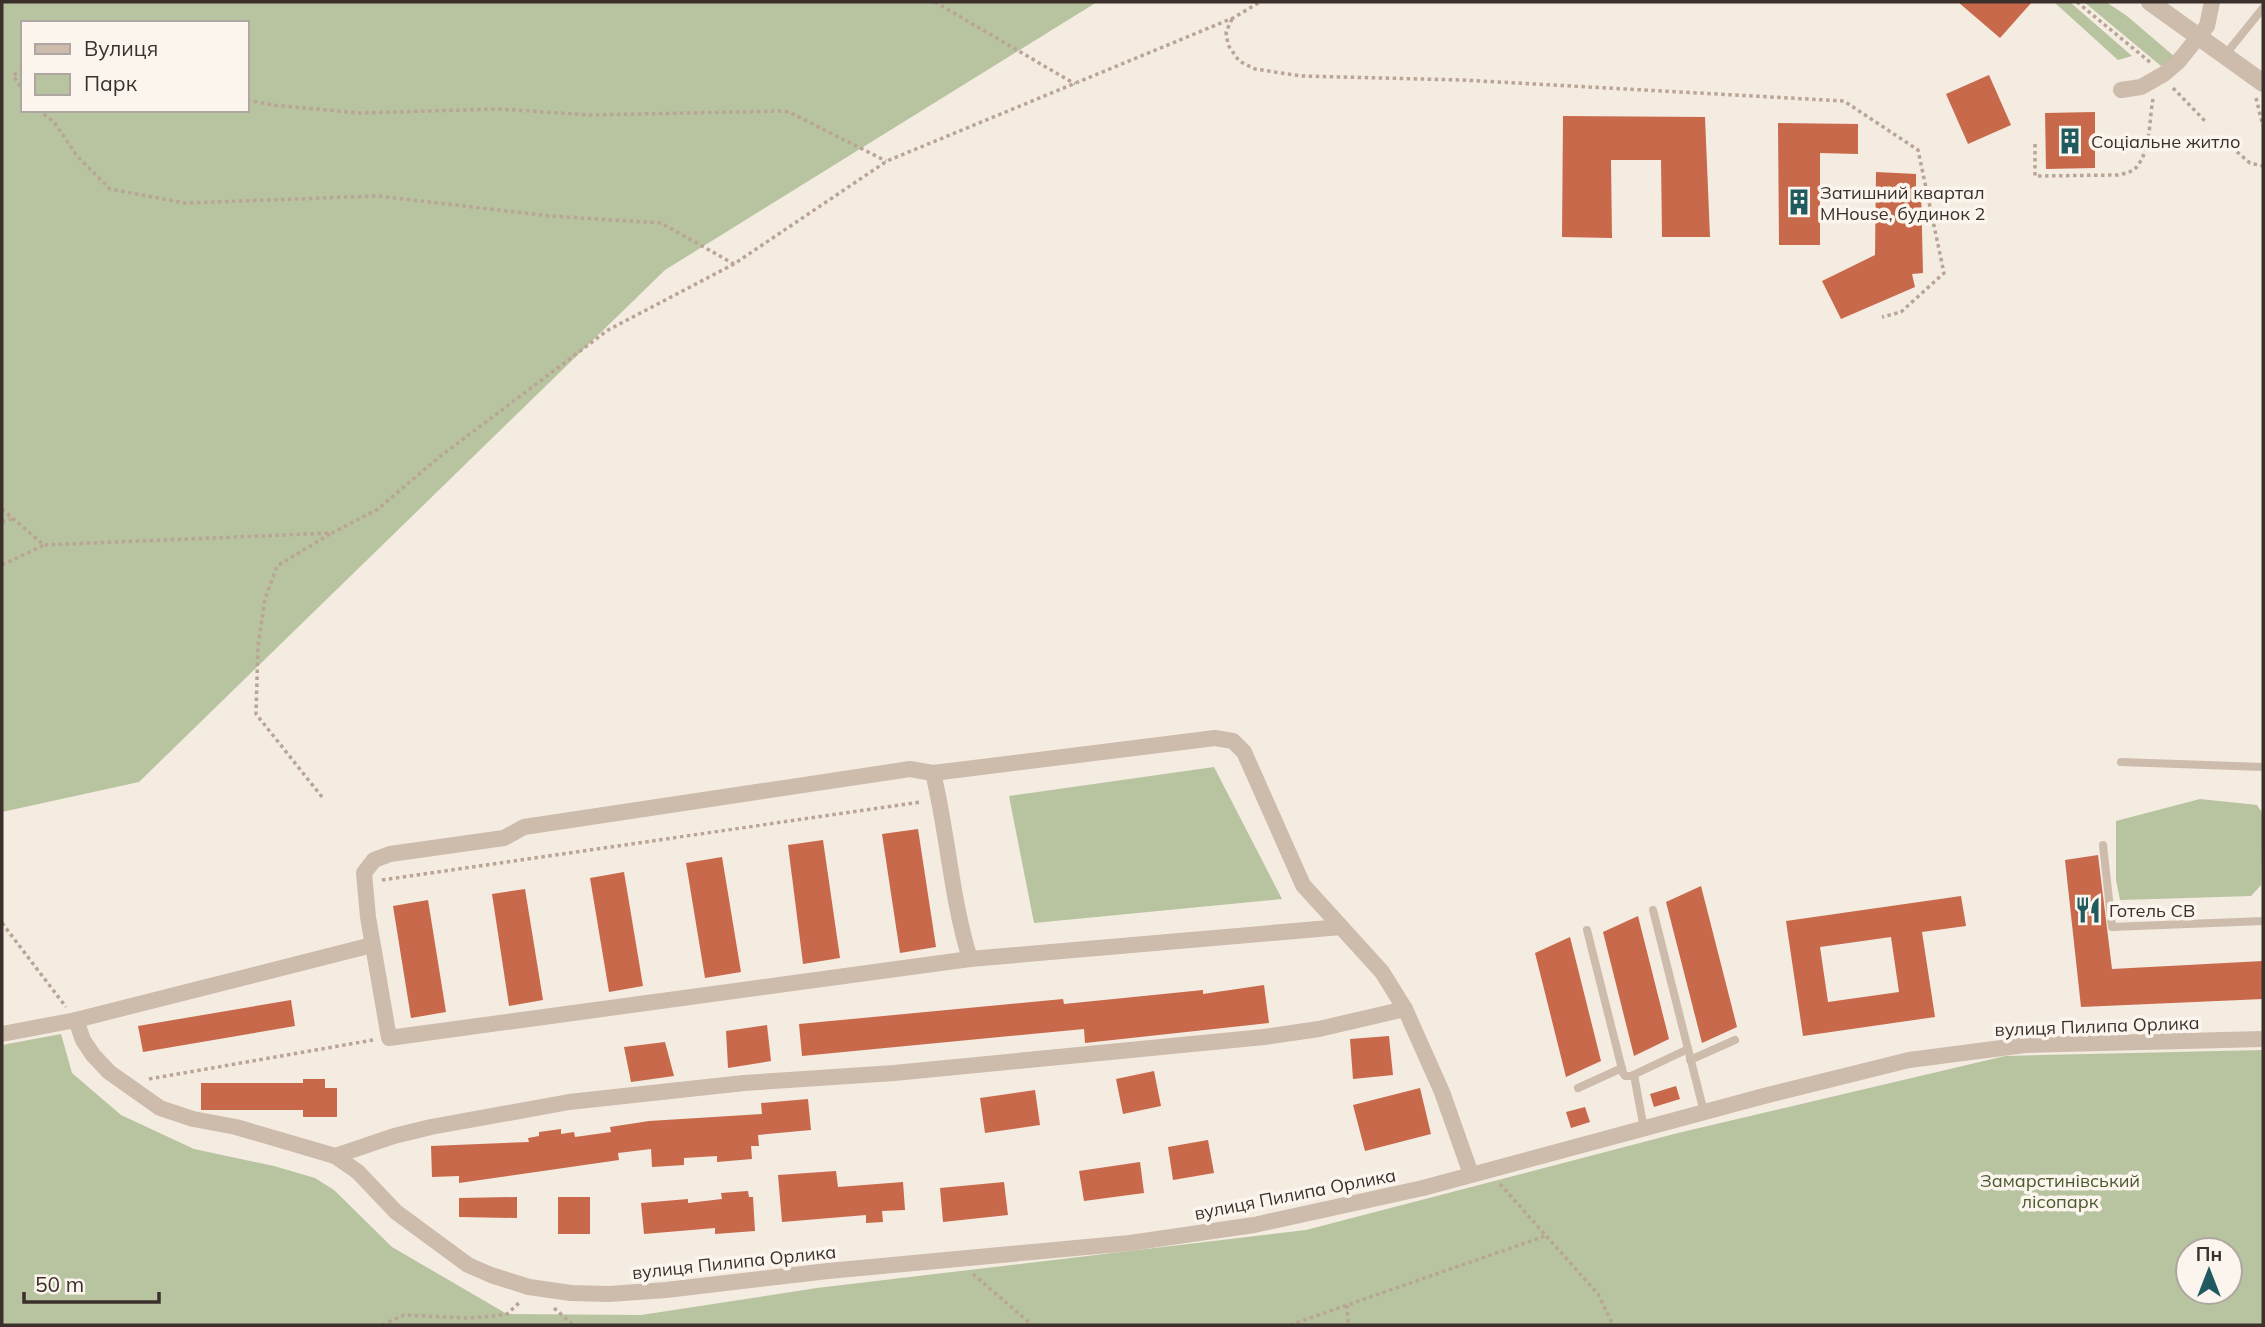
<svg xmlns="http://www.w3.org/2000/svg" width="2265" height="1327" font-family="Mulish,sans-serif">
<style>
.green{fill:#b8c4a0;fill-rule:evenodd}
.building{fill:#c8694b;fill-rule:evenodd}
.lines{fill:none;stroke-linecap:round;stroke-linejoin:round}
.path{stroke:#b9a596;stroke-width:3.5;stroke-dasharray:3.5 3.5;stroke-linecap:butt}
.service{stroke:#cdbbac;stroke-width:8}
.minor{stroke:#cdbbac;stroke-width:16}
.tertiary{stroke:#cdbbac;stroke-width:18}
.labels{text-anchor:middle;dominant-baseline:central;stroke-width:7;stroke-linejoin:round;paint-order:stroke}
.poi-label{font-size:18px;fill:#3b302b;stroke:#fbf5ee;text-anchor:start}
.street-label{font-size:18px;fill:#3b302b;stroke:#fbf5ee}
.park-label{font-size:18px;fill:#4a5a2e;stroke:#fbf5ee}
</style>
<rect width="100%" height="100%" fill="#f4ebe1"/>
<g class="green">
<path d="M 2,2 L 1097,2 L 665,270 L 139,782 L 2,812 ZM 23,23 L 247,23 L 247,110 L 23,110 Z"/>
<path d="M 2054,2 L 2070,2 L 2132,56 L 2118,60 Z"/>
<path d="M 2084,2 L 2106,2 L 2127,16 L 2175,57 L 2161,66 Z"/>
<path d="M 1214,767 L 1282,899 L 1034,923 L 1009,796 Z"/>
<path d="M 2200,799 L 2257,805 L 2263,814 L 2261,885 L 2251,896 L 2120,900 L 2116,880 L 2116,821 Z"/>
<path d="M 61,1034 L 72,1073 L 121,1115 L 194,1149 L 274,1166 L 315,1178 L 334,1190 L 392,1247 L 507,1314 L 641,1315 L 817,1288 L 1306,1230 L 1678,1133 L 2005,1056 L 2263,1050 L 2263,1325 L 2,1325 L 2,1045 ZM 2188,1250 L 2230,1250 L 2230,1292 L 2188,1292 Z"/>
</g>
<g class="building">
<path d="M 1958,2 L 2032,2 L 2000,38 Z"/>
<path d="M 1989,75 L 2011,125 L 1968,144 L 1946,94 Z"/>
<path d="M 2095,112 L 2095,168 L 2046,169 L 2045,113 Z"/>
<path d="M 1563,116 L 1705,117 L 1710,237 L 1662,237 L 1661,160 L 1611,160 L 1612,238 L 1562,237 Z"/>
<path d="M 1778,123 L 1858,124 L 1858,154 L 1820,153 L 1820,245 L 1779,245 Z"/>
<path d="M 1876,172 L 1916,174 L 1916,188 L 1921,188 L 1923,273 L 1912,274 L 1915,287 L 1841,319 L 1822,281 L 1875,255 Z"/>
<path d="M 918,829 L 936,947 L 900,953 L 882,834 Z"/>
<path d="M 823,840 L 840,958 L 803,964 L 788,845 Z"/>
<path d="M 2098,855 L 2112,969 L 2263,961 L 2263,999 L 2081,1007 L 2065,860 Z"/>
<path d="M 722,857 L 741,972 L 705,978 L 686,863 Z"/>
<path d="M 624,872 L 643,986 L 609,992 L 590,878 Z"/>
<path d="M 1701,886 L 1737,1027 L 1702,1043 L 1666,902 Z"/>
<path d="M 525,889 L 543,1000 L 509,1006 L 492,894 Z"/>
<path d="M 1961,896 L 1966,926 L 1922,932 L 1935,1017 L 1803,1036 L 1786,921 ZM 1891,937 L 1899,992 L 1828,1002 L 1820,947 Z"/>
<path d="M 428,900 L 446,1012 L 411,1018 L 393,906 Z"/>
<path d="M 1638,916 L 1669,1039 L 1634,1056 L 1603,932 Z"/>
<path d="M 1570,937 L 1601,1061 L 1566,1077 L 1535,953 Z"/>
<path d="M 1264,985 L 1269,1023 L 1085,1043 L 1084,1029 L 802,1056 L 799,1024 L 1063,999 L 1064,1004 L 1203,990 L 1203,994 Z"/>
<path d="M 291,1000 L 295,1026 L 143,1052 L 138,1026 Z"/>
<path d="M 767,1025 L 771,1061 L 728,1068 L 726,1031 Z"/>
<path d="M 1389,1036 L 1393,1075 L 1353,1079 L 1350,1039 Z"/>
<path d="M 665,1042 L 674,1076 L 631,1082 L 624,1047 Z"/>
<path d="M 1154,1071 L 1161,1106 L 1123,1114 L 1116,1079 Z"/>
<path d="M 303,1079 L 325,1079 L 325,1088 L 337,1088 L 337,1117 L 303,1117 L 303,1110 L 201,1110 L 201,1083 L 303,1083 Z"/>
<path d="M 1676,1086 L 1680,1099 L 1654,1107 L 1650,1094 Z"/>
<path d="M 1420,1088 L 1431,1134 L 1365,1151 L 1353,1105 Z"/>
<path d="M 1035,1090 L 1040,1125 L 985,1133 L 980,1098 Z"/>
<path d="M 808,1099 L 811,1130 L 758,1135 L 759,1146 L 751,1146 L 752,1159 L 717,1162 L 717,1156 L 684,1158 L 684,1165 L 652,1167 L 651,1149 L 618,1153 L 619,1160 L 459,1183 L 459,1176 L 432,1177 L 431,1146 L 529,1142 L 528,1138 L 539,1136 L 539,1132 L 561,1129 L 561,1134 L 574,1132 L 575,1137 L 611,1132 L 610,1127 L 649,1121 L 762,1114 L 761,1103 Z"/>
<path d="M 1585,1107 L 1590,1122 L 1571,1128 L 1566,1112 Z"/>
<path d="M 1208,1140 L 1214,1173 L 1173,1180 L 1168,1147 Z"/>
<path d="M 1140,1162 L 1144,1193 L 1084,1201 L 1079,1171 Z"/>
<path d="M 836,1171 L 838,1187 L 903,1182 L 905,1210 L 882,1211 L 883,1222 L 866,1223 L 866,1215 L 782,1222 L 778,1175 Z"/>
<path d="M 1004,1182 L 1008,1215 L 943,1222 L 940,1188 Z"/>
<path d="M 748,1191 L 749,1197 L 753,1197 L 755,1231 L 715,1234 L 715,1228 L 644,1234 L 641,1203 L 688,1199 L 688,1203 L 722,1199 L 721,1193 Z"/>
<path d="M 517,1197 L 517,1218 L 459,1217 L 459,1198 Z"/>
<rect x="558" y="1197" width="32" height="37"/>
</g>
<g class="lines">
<g class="path">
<path d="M 935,2 L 1075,84"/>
<path d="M 2077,2 L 2151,63"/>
<path d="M 1232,19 L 1226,32 L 1228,45 L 1239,61 L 1255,69 L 1301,76 L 1462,80 L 1844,101 L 1918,150 L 1944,273 L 1901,312 L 1882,317"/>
<path d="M 23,70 L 13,75 L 23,91"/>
<path d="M 2173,88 L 2205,121"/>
<path d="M 2256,98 L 2263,126"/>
<path d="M 247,100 L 273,105 L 360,113 L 499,109 L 590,115 L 782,111 L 789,112 L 886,161"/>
<path d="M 38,110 L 54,122 L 77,156 L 110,189 L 185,203 L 378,196 L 550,216 L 661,223 L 734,264"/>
<path d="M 2221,138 L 2250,163 L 2263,166"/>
<path d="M 2035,144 L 2035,176 L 2118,175 C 2126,173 2134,172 2138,165 C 2151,148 2149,119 2153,99"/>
<path d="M 2,509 L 44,545 L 332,533 L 378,509 L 438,458 L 608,330 L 734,264 L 887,161 L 1233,18 L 1260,2"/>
<path d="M 2,522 L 13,519"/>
<path d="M 2,565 L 44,545"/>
<path d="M 322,797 L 256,714 L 258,646 L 265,599 L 277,566 L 330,534"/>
<path d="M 382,880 L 921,802"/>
<path d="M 2,923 L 66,1007"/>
<path d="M 149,1079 L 373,1040"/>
<path d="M 1500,1184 L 1598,1294 L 1613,1325"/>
<path d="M 973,1274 L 1032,1325"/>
<path d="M 1347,1305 L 1348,1325"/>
<path d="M 554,1308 L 573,1325"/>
<path d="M 382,1325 L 404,1315 L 466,1318 L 494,1316 L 507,1314 L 520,1302"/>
<path d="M 1290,1325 L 1545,1236"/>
</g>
<g class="service">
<path d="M 2225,55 L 2263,8"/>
<path d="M 2121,762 L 2263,767"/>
<path d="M 2103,845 L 2112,927 L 2263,921"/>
<path d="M 1587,930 L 1623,1073 L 1625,1076 L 1631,1076 L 1688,1049 L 1653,910"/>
<path d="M 1688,1049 L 1704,1112"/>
<path d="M 1690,1060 L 1735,1040"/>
<path d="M 1634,1075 L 1644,1129"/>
<path d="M 1578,1088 L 1622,1068"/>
</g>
<g class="minor">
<path d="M 2121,90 L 2141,87 L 2164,74 L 2178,62 L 2207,26 L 2212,2"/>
<path d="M 933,773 C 948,834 951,898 970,959"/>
<path d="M 1341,927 L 970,959 L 389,1038 L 368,917 L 364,873 L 374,860 L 390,854 L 504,838 L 524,827 L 910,769 L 933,773 L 1215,738 L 1233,741 L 1244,752 L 1303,885 L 1382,972 L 1405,1009 L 1442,1092 L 1471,1174"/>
<path d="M 76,1020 L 83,1040 L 93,1055 L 109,1072 L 160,1108 L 193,1119 L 236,1127 L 335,1156 L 358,1172 L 396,1212 L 468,1265 L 491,1275 L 529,1287 L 571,1293 L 609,1294 L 666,1290 L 828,1271 L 1130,1243 L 1254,1225 L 1423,1188 L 1764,1096 L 1909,1060 L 2025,1045 L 2263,1039"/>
<path d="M 2,1034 L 76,1020 L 372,945"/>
<path d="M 335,1156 L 394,1136 L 431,1127 L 569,1102 L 744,1083 L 894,1073 L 1264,1037 L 1319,1029 L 1405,1009"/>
</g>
<path class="tertiary" d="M 2150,2 L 2263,83"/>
</g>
<defs>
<g id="building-bare" transform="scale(2.1)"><path d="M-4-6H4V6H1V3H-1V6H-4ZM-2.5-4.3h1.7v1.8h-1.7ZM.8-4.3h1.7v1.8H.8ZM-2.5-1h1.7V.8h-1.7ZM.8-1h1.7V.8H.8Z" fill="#1f5a5e" stroke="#fbf5ee" stroke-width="2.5" paint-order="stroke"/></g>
<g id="restaurant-bare" transform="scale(2.1)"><path d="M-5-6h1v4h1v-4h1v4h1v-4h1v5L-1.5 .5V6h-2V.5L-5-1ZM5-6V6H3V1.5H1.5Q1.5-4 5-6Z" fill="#1f5a5e" stroke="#fbf5ee" stroke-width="2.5" paint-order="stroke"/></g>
</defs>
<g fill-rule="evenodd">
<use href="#building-bare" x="2070" y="141"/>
<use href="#building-bare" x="1799" y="202"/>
<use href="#restaurant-bare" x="2088" y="910"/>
</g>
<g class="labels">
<g class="poi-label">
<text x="2091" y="141">Соціальне житло</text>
<text x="1820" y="192">Затишний квартал<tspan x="1820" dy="21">MHouse, будинок 2</tspan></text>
<text x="2109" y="910">Готель СВ</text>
</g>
<g class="street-label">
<text transform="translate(2097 1026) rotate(-2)">вулиця Пилипа Орлика</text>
<text transform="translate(1295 1194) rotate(-11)">вулиця Пилипа Орлика</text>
<text transform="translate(734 1262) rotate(-6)">вулиця Пилипа Орлика</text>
</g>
<g class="park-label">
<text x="2060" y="1180">Замарстинівський<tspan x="2060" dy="21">лісопарк</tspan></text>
</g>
</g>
<rect width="2265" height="1327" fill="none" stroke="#3b302b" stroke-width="7"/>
<rect x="21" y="21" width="228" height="91" fill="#fbf5ee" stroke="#aea6a0" stroke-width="2"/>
<rect x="35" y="44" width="35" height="10" fill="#cdbbac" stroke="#aea6a0" stroke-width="2"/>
<text x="84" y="56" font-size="21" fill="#3b302b">Вулиця</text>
<rect x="35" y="74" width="35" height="21" fill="#b8c4a0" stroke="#aea6a0" stroke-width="2"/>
<text x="84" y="91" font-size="21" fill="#3b302b">Парк</text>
<g transform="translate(2209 1271)"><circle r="33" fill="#fbf5ee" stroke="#aea6a0" stroke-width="2"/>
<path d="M0-5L12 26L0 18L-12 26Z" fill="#1f5a5e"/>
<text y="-10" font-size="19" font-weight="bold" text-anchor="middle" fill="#3b302b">Пн</text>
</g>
<path d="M24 1292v10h135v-10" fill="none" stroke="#3b302b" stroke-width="3.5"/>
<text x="35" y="1292" font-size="21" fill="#3b302b" stroke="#fbf5ee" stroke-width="5" paint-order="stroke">50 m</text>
</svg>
